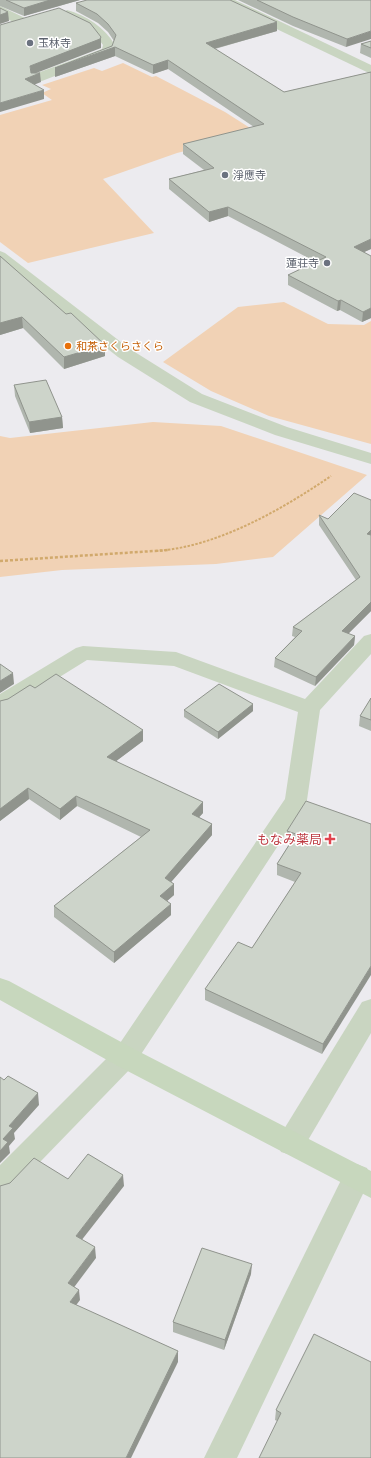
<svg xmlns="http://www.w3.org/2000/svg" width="371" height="1458" font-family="Inter,'Noto Sans JP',sans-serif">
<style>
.green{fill:#f1d2b5}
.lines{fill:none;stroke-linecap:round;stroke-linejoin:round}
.path-far1{stroke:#d1a96c;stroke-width:2;stroke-dasharray:2.5 1.5;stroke-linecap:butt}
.path{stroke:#d1a96c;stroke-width:2.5;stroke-dasharray:3 2;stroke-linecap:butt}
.street{fill:#c9d5c1;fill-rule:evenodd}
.secondary{fill:#c7d7bd;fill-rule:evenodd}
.wall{fill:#b0b6ae}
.shaded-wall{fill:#90948d}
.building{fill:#cdd4ca;stroke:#90948d}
.worship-dot{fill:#6b7280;stroke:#fff;stroke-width:1.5}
.food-dot{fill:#e8710a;stroke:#fff;stroke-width:1.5}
.health-dot{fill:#e0444e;stroke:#fff;stroke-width:1.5}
.labels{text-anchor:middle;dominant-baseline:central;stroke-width:3;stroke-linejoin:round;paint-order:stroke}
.far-worship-label{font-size:11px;fill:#5b616d;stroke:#fff;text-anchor:start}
.far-food-label{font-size:11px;fill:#c56008;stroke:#fff;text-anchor:start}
.health-label{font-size:13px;fill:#be3a42;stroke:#fff;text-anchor:end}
</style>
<rect width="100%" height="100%" fill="#ecebef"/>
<g class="green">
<path d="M 123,63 L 152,77 L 156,76 L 225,112 L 258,133 L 177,153 L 103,179 L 154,233 L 28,263 L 0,242 L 0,115 L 52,100 L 42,93 L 51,89 L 42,85 L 94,68 L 102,71 Z"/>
<path d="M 284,302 L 328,324 L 364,325 L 371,321 L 371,444 L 269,416 L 211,391 L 163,362 L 238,307 Z"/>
<path d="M 153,422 L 221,426 L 367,475 L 273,557 L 216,564 L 62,570 L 0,577 L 0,436 L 10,438 Z"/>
</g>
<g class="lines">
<path class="path-far1" d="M 156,551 C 217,547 281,510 331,476"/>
<path class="path" d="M 0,561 L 169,550"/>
<g class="street">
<path d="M 220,0 L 235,0 L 371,65 L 371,74 L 222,3 Z"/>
<path d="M 0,6 L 27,19 L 29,22 L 27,25 L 19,25 L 0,15 Z"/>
<path d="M 67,10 C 86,15 105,28 115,45 L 111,54 L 42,81 L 32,81 L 31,78 L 32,75 L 102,49 L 103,45 C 94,30 77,24 63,17 L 61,14 Z"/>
<path d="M 0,251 L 5,253 L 130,349 L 202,394 L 287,427 L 371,453 L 371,464 L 275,435 L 190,402 L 118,357 L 0,264 Z"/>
<path d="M 371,634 L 371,654 L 320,710 L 307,800 L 304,806 L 134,1065 L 10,1193 L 0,1197 L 0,1165 L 116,1049 L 285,799 L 298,712 L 174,666 L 87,660 L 8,709 L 0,711 L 0,694 L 76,648 L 83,646 L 176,652 L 305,699 L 364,636 Z"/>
<path d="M 371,999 L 371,1033 L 301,1152 L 291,1155 L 281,1152 L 277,1143 L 281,1134 L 362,1002 Z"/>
<path d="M 357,1164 L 367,1168 L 371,1177 L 237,1458 L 204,1458 L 347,1168 Z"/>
</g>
<path class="secondary" d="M 0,978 L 9,981 L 134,1049 L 371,1171 L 371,1198 L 116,1065 L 0,1000 Z"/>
</g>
<g class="wall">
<path d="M 0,0 L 80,0 L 24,16 L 0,6 Z"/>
<path d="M 238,0 L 371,0 L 346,47 L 293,26 Z"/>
<path d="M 76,3 L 277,31 L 215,49 L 284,92 L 371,72 L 371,249 L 364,252 L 371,256 L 371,318 L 362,322 L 340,310 L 337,311 L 288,285 L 288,275 L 316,262 L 228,216 L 209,222 L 169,189 L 169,179 L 204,170 L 183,154 L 183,144 L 254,127 L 168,69 L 153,74 L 115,56 L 55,77 L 112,46 L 114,41 L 108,32 L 98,23 L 76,11 Z"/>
<path d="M 371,41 L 371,58 L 360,53 L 361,44 Z"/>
<path d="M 0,256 L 105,356 L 64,369 L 23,328 L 0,335 Z"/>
<path d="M 14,385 L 62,417 L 63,428 L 30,433 L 15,396 Z"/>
<path d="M 371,500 L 371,611 L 348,634 L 355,636 L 354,645 L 315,686 L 274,667 L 275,658 L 295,637 L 292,636 L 293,627 L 356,580 L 319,525 L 319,515 L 328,519 Z"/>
<path d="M 35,688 L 143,730 L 143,741 L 116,761 L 203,813 L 199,817 L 212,824 L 212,835 L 171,882 L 174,884 L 174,895 L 167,901 L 171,915 L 114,963 L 54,917 L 54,906 L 141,837 L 77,806 L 60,820 L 29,799 L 0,821 L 0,701 L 8,699 Z"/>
<path d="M 371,698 L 371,731 L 359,726 L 360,716 Z"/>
<path d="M 253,704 L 253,711 L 218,739 L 184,717 L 184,710 Z"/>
<path d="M 371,824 L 322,1054 L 205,1000 L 205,989 L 252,948 L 295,882 L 277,875 L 277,864 L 290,843 L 287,841 L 287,831 Z"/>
<path d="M 251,1274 L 224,1350 L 173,1332 L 173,1322 Z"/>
<path d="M 371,1362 L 277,1421 L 275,1420 L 276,1410 Z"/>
</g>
<g class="shaded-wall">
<path d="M 50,0 L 80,0 L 24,16 L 24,8 Z"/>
<path d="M 8,12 L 9,21 L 0,24 L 0,15 Z"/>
<path d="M 277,22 L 277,31 L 206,51 L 206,43 Z"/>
<path d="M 371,31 L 371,39 L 346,47 L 347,39 Z"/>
<path d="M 101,37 L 101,48 L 31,75 L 30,66 Z"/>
<path d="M 115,47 L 115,56 L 55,77 L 55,68 Z"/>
<path d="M 168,60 L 168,69 L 153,74 L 153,65 Z"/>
<path d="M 40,73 L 41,82 L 26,88 L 25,79 Z"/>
<path d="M 44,90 L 44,99 L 0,112 L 0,103 Z"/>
<path d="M 228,207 L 228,216 L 209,222 L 209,212 Z"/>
<path d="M 371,239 L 371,249 L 353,257 L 354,247 Z"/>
<path d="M 341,300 L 340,310 L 337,311 L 338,301 Z"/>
<path d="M 371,308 L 371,318 L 362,322 L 363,312 Z"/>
<path d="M 22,317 L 23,328 L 0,335 L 0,323 Z"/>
<path d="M 105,345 L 105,356 L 64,369 L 64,357 Z"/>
<path d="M 62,417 L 63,428 L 30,433 L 29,422 Z"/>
<path d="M 371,530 L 371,538 L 367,534 Z"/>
<path d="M 371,602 L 371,611 L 341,641 L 342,631 Z"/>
<path d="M 355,636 L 354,645 L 315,686 L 316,677 Z"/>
<path d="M 13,673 L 14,684 L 0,693 L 0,681 Z"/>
<path d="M 253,704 L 253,711 L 218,739 L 218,732 Z"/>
<path d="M 143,730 L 143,741 L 107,768 L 107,757 Z"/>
<path d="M 28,788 L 29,799 L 0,821 L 0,809 Z"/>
<path d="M 76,796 L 77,806 L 60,820 L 60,809 Z"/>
<path d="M 203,802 L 203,813 L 192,825 L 192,814 Z"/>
<path d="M 212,824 L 212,835 L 165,889 L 165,878 Z"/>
<path d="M 174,884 L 174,895 L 160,907 L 160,896 Z"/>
<path d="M 171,904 L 171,915 L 114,963 L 114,952 Z"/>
<path d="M 371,966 L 371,975 L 322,1054 L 323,1044 Z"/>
<path d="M 38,1093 L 39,1105 L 14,1133 L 15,1139 L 9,1146 L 10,1153 L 0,1163 L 0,1151 L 3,1139 L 9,1126 Z"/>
<path d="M 123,1175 L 124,1186 L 77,1246 L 76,1236 Z"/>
<path d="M 95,1247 L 96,1258 L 69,1294 L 68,1283 Z"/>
<path d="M 252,1264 L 251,1274 L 224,1350 L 225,1340 Z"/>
<path d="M 79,1290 L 80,1300 L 71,1312 L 70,1302 Z"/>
<path d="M 178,1351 L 178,1362 L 131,1458 L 126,1458 Z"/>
</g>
<g class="building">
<path d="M 6,0 L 50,0 L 24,8 Z"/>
<path d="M 87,0 L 230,0 L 277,22 L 206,43 L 284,92 L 371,72 L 371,239 L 354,247 L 371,256 L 371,308 L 363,312 L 341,300 L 338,301 L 288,275 L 326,257 L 228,207 L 209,212 L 169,179 L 214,168 L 183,144 L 264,124 L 168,60 L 153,65 L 115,47 L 55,68 L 112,46 L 116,35 L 108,24 L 97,14 L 76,3 Z"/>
<path d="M 257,0 L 371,0 L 371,31 L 347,39 L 293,17 Z"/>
<path d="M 0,8 L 8,12 L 0,15 Z"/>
<path d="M 59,8 L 90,23 L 101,37 L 100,39 L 30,66 L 31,73 L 40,73 L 25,79 L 44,90 L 0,103 L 0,25 Z"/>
<path d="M 371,41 L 371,48 L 361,44 Z"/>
<path d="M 0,256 L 66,314 L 71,313 L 105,345 L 64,357 L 22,317 L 0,323 Z"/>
<path d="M 46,380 L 62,417 L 29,422 L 14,385 Z"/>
<path d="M 354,493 L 371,500 L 371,530 L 367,534 L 371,535 L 371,602 L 342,631 L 355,636 L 316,677 L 275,658 L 302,631 L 293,627 L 360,577 L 319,515 L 328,519 Z"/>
<path d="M 0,664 L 13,673 L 0,681 Z"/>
<path d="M 56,674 L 143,730 L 107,757 L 203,802 L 192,814 L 212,824 L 165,878 L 174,884 L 160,896 L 171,904 L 114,952 L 54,906 L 150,830 L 76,796 L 60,809 L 28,788 L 0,809 L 0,701 L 8,699 L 30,685 L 35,688 Z"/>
<path d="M 219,684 L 253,704 L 218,732 L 184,710 Z"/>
<path d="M 371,698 L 371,720 L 360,716 Z"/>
<path d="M 306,801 L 371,824 L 371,966 L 323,1044 L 205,989 L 238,942 L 252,948 L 301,873 L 277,864 L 296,834 L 287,831 Z"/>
<path d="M 8,1076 L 38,1093 L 9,1126 L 13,1128 L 3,1139 L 8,1142 L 0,1151 L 0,1077 L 4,1080 Z"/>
<path d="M 88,1154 L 123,1175 L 76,1236 L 95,1247 L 68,1283 L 79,1290 L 70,1302 L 178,1351 L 126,1458 L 0,1458 L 0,1186 L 10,1183 L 34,1158 L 68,1179 Z"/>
<path d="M 202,1248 L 252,1264 L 225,1340 L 173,1322 Z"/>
<path d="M 314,1334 L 371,1362 L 371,1458 L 259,1458 L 281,1413 L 276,1410 Z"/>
</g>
<g class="worship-dot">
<circle cx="30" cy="43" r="4"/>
<circle cx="225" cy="175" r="4"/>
<circle cx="327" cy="263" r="4"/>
</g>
<circle class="food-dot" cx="68" cy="346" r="4"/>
<path class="health-dot" d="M328 833h4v4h4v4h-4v4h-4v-4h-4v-4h4z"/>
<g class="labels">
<g class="far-worship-label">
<text x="38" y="43">玉林寺</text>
<text x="233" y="175">淨應寺</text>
<text x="319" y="263" text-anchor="end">蓮荘寺</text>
</g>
<g class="far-food-label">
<text x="76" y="346">和茶さくらさくら</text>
</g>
<g class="health-label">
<text x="322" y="839">もなみ薬局</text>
</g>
</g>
</svg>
